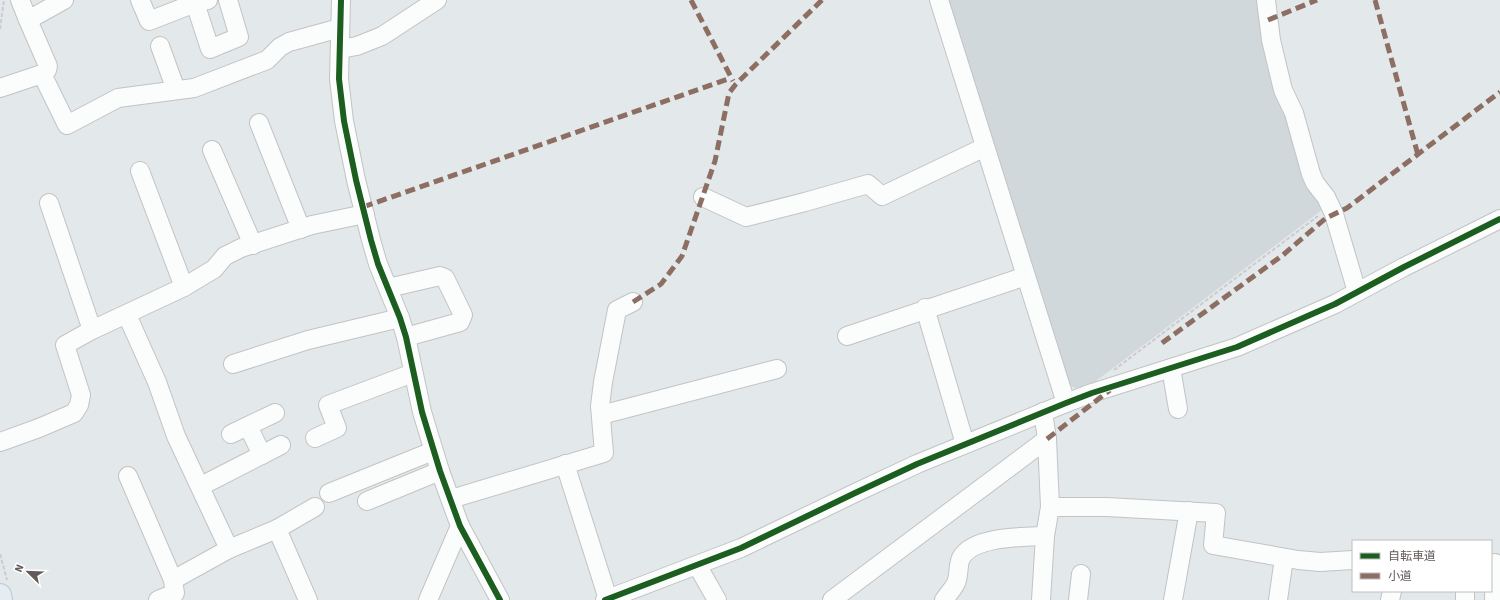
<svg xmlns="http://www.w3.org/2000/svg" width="1500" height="600" font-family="'Source Sans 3','Noto Sans JP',sans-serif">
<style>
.education{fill:#d1d8db}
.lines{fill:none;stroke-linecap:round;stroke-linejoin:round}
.minor-casing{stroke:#c3c3c4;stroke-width:20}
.major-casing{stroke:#afcad4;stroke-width:24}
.path{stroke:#cfc9d0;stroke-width:2;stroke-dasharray:4 2;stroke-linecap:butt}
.minor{stroke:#fbfcfc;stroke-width:18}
.major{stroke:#e6edf2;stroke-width:22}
.quiet{stroke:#8d6e63;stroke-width:5;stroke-dasharray:10 5;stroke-linecap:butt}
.cycleway-casing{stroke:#fff;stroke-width:8}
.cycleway{stroke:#1b5e20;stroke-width:6}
</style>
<rect width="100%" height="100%" fill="#e3e8ea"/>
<path class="education" d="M 948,0 L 1260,0 L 1322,202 L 1322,210 L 1092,384 L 1077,389 L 1069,385 Z"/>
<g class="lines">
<g class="minor-casing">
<g id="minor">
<path d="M 20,0 L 28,20 L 64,0"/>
<path d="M 140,0 L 149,21 L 195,3 L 208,0"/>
<path d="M 341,0 L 339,79 L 344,121 L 356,180 L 371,240 L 378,264 L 400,318 L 406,337 L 422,412 L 440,471 L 460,526 L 500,600"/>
<path d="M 939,0 L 1066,403"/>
<path d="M 1266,0 L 1271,40 L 1283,90 L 1294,113 L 1311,174 L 1315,183 L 1326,197 L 1334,214 L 1357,292"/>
<path d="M 195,3 L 210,49 L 239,37 L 228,0"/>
<path d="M 28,20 L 48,66 L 47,70 L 42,74"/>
<path d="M 160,46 L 176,90"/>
<path d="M 340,49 L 357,46 L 382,36 L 437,0"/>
<path d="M 0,88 L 42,74 L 67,125 L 118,98 L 194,88 L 267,60 L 280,47 L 289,42 L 340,28"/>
<path d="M 259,123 L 301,229"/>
<path d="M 212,150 L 253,245"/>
<path d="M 140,171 L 184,287"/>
<path d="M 703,197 L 746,217 L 805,202 L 868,184 L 882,196 L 985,147"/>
<path d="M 49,203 L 92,330"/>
<path d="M 388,288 L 440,276 L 445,278 L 463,315 L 460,322 L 406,337"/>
<path d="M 925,308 L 965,444"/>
<path d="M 127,315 L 157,382 L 176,436 L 229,549"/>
<path d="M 847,336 L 1026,276"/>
<path d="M 233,364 L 308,340 L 400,318"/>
<path d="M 1171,368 L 1178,409"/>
<path d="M 1043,412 L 1047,439 L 1050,507 L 1107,507 L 1216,513 L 1213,545 L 1298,560 L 1320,562 L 1353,560"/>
<path d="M 601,415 L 777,369"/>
<path d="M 248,426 L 262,455"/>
<path d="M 231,434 L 275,413"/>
<path d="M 315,438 L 337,428 L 328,405 L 413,373"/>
<path d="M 0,442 L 39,428 L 74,413 L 79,405 L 81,395 L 65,345 L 92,330 L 184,287 L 214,269 L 225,256 L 241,248 L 312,225 L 365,214"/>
<path d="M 565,464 L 608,599"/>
<path d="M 128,476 L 173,580 L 175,593 L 158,600"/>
<path d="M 201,486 L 281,445"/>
<path d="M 329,493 L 433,451"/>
<path d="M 451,499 L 604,453 L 600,406 L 603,382 L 617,310 L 633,302"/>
<path d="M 367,501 L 440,471"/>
<path d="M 277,529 L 315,507"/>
<path d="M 697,565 L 717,600"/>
<path d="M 173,580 L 229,549 L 277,529 L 308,600"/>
<path d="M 428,600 L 460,526"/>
<path d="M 605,600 L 741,548 L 855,493 L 917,464 L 1066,403 L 1092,393 L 1237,347 L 1335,304 L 1404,267 L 1500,219"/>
<path d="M 832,600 L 1047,439"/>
<path d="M 944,600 C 948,594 956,586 957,580 C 959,573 958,564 961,558 C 973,536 1023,537 1045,536"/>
<path d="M 1041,600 L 1045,536 L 1050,507"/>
<path d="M 1078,600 L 1081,574"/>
<path d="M 1173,600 L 1189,511"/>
<path d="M 1278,600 L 1284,558"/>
<path d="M 1390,600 L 1392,591"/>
<path d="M 1465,600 L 1465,591"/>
<path d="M 1494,600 L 1495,563"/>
</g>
</g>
<g class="major-casing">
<path id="major" d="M 0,595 L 1,600"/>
</g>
<g class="path">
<path d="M 0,29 L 4,0"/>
<path d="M 1114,370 L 1318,216"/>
<path d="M 0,554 L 7,580"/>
</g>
<use href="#minor" class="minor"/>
<use href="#major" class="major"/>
<g class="quiet">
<path d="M 691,0 L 733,81"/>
<path d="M 1375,0 L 1418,155"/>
<path d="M 1268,20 L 1317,0"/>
<path d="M 363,207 L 731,78"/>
<path d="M 633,302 L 661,284 L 682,256 L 715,161 L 729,93 L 736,84 L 822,0"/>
<path d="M 1162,343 L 1283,255 L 1326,218 L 1347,208 L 1500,92"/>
<path d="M 1047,439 L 1110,390"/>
</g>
<g class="cycleway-casing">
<g id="cycleway">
<path d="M 341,0 L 339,79 L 344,121 L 356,180 L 371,240 L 378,264 L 400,318 L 406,337 L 422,412 L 440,471 L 460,526 L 500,600"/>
<path d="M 605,600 L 741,548 L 855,493 L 917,464 L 1066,403 L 1092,393 L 1237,347 L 1335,304 L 1404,267 L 1500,219"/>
</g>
</g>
<use href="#cycleway" class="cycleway"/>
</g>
<rect x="1352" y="540" width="140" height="52" fill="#ffffff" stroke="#c0bdbd"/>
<rect x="1360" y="553" width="20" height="6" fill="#1b5e20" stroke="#c0bdbd"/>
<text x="1388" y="560" font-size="12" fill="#625a59">自転車道</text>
<rect x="1360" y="573" width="20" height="6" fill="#8d6e63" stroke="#c0bdbd"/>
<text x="1388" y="580" font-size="12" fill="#625a59">小道</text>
<g transform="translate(28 572) rotate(293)" stroke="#ffffff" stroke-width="3" paint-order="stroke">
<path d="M0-3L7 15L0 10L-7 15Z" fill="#625a59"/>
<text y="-6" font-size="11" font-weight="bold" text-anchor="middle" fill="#625a59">N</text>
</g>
</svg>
